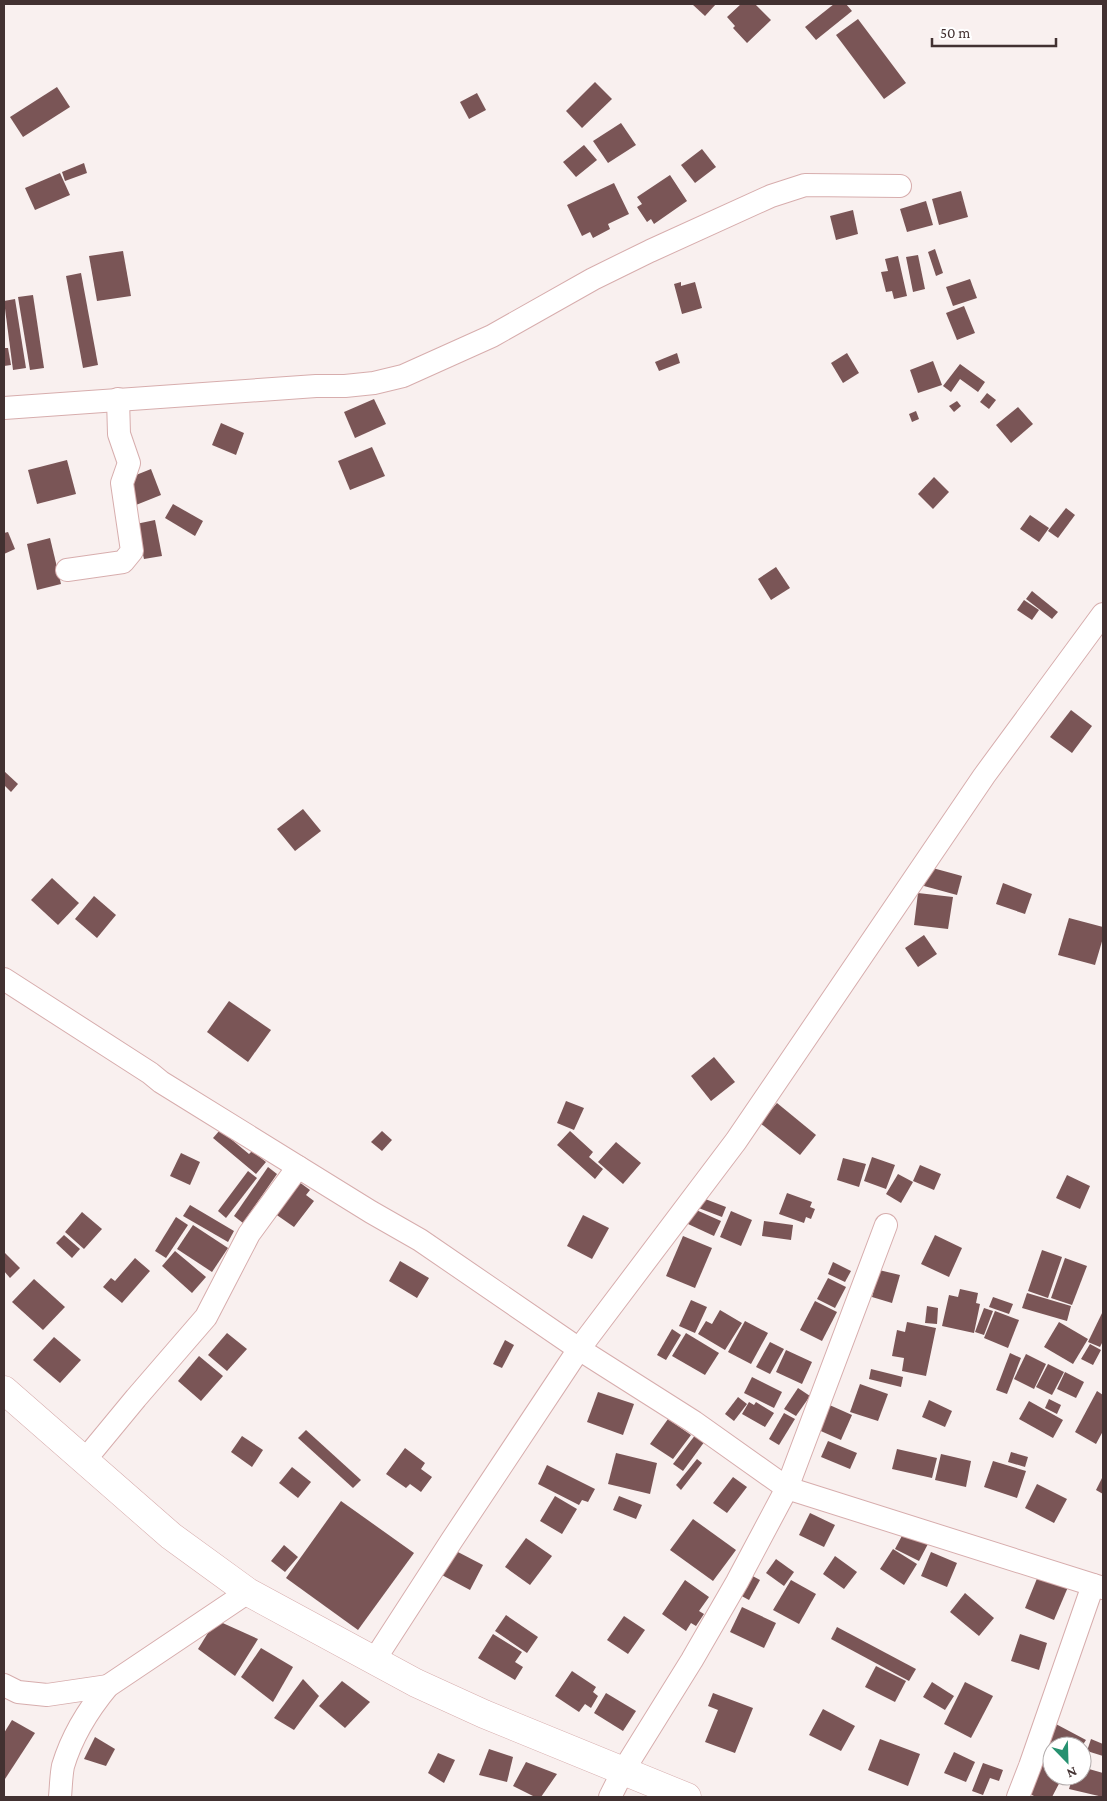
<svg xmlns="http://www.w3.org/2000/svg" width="1107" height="1801" font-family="'Crimson Pro',serif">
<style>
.building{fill:#7a5556}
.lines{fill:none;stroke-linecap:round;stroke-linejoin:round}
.minor-casing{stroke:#d7adad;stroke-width:24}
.highway-casing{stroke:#d7adad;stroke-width:29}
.minor{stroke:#fff;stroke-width:22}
.highway{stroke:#fff;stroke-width:28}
</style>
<rect width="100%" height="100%" fill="#f9f0ef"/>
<g class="building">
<path d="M 692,4 L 716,4 L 705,16 Z"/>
<path d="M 741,4 L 755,4 L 771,20 L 747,43 L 733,28 L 735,26 L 727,17 Z"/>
<path d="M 834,4 L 846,4 L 852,11 L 816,40 L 805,27 Z"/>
<path d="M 858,19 L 906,83 L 884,99 L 836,35 Z"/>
<path d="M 595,82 L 612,99 L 582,128 L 566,111 Z"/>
<path d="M 57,87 L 70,107 L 23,137 L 10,117 Z"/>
<path d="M 477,93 L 486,110 L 469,119 L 460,102 Z"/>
<path d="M 621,123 L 636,145 L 608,163 L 593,141 Z"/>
<path d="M 584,145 L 597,160 L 576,177 L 563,162 Z"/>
<path d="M 702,149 L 716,167 L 695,183 L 681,165 Z"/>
<path d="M 84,163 L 87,173 L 65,181 L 62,172 Z"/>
<path d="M 60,173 L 70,195 L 35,210 L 25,188 Z"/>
<path d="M 670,175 L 687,201 L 654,224 L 651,219 L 647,222 L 637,207 L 642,204 L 637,197 Z"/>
<path d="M 614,183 L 629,214 L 608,224 L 610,229 L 593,238 L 590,232 L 582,236 L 567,205 Z"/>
<path d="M 961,191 L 968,217 L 939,225 L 932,199 Z"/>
<path d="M 926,201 L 933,225 L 907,232 L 900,209 Z"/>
<path d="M 853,210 L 858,234 L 836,240 L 830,216 Z"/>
<path d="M 935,249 L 943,273 L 936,276 L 928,252 Z"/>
<path d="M 123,251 L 131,296 L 97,301 L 89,256 Z"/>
<path d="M 918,255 L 925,289 L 913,292 L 906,257 Z"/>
<path d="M 898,256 L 907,296 L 894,299 L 892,291 L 886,292 L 881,272 L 888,271 L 885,259 Z"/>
<path d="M 81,273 L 98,365 L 83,368 L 66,276 Z"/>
<path d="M 970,279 L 977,298 L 953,306 L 946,287 Z"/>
<path d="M 681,282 L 681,286 L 695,282 L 702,308 L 682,314 L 674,284 Z"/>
<path d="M 33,295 L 44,368 L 30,370 L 18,297 Z"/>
<path d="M 15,299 L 26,368 L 13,370 L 4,301 Z"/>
<path d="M 964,306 L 975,333 L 957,340 L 946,313 Z"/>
<path d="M 4,348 L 8,348 L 11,365 L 4,366 Z"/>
<path d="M 677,353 L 680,363 L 659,371 L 655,362 Z"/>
<path d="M 847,353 L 859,373 L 843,383 L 831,363 Z"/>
<path d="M 933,361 L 942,385 L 918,393 L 910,370 Z"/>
<path d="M 960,364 L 985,382 L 978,392 L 960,379 L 951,392 L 943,386 Z"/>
<path d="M 987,393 L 996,400 L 989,409 L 980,402 Z"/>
<path d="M 374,399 L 386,424 L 355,438 L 344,412 Z"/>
<path d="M 957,401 L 961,406 L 954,412 L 949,406 Z"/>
<path d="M 1018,407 L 1033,424 L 1011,443 L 996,425 Z"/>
<path d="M 916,411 L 919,419 L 912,422 L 909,414 Z"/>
<path d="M 221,423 L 244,433 L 236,455 L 212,445 Z"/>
<path d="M 372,447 L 385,476 L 350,490 L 338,461 Z"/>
<path d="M 67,460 L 76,494 L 37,504 L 28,470 Z"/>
<path d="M 151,469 L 161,495 L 136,505 L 126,479 Z"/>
<path d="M 934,477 L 949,492 L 933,509 L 918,494 Z"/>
<path d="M 173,504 L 203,521 L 195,536 L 165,518 Z"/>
<path d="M 1066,508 L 1075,515 L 1058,538 L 1048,531 Z"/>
<path d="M 1030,515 L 1049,528 L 1039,542 L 1020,529 Z"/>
<path d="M 155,520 L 162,556 L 144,559 L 136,524 Z"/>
<path d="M 8,532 L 15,549 L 4,554 L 4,533 Z"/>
<path d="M 50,538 L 61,584 L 37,590 L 27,544 Z"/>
<path d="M 776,567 L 790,588 L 771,600 L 758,579 Z"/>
<path d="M 1032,591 L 1058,612 L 1052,619 L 1026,599 Z"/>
<path d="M 1024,600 L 1039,610 L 1032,620 L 1017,610 Z"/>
<path d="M 1071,710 L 1092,726 L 1072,753 L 1050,737 Z"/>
<path d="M 4,771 L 18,784 L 11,792 L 4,785 Z"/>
<path d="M 303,809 L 321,831 L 295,851 L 277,829 Z"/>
<path d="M 929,867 L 962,876 L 957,895 L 924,886 Z"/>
<path d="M 52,878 L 79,903 L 58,925 L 31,900 Z"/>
<path d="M 1003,883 L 1032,894 L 1025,914 L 996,904 Z"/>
<path d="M 918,893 L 953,897 L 948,929 L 914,925 Z"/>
<path d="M 94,896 L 116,915 L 97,938 L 75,919 Z"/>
<path d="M 1069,918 L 1103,927 L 1103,938 L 1095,965 L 1058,955 Z"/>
<path d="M 924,935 L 937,954 L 918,967 L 905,948 Z"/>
<path d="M 229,1001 L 271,1030 L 248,1062 L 207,1032 Z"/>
<path d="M 714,1057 L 735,1082 L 711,1101 L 691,1076 Z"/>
<path d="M 566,1101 L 584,1108 L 574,1130 L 557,1123 Z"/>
<path d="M 777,1103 L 816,1135 L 800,1155 L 760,1123 Z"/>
<path d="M 220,1130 L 249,1154 L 252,1151 L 266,1162 L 256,1174 L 213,1138 Z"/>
<path d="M 382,1131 L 392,1140 L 382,1151 L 371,1142 Z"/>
<path d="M 570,1131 L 593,1152 L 589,1157 L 603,1169 L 595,1179 L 557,1145 Z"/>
<path d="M 616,1142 L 641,1163 L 623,1184 L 598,1162 Z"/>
<path d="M 181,1153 L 200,1162 L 190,1185 L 170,1176 Z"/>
<path d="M 872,1157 L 895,1165 L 886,1189 L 864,1181 Z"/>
<path d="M 843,1158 L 866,1164 L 859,1187 L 837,1180 Z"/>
<path d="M 920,1165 L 941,1174 L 934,1190 L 913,1181 Z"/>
<path d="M 268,1167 L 277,1174 L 243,1223 L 234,1216 Z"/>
<path d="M 248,1171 L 257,1178 L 226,1218 L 218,1211 Z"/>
<path d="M 898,1174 L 913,1182 L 901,1203 L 886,1194 Z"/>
<path d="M 1067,1175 L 1090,1186 L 1080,1209 L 1056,1198 Z"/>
<path d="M 295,1179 L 310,1190 L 306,1195 L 314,1201 L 294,1227 L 271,1211 Z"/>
<path d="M 787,1193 L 812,1202 L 810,1207 L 815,1209 L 811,1219 L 806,1217 L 804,1223 L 779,1214 Z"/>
<path d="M 700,1197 L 726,1207 L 722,1217 L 696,1207 Z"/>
<path d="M 190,1205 L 234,1231 L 228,1242 L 183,1216 Z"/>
<path d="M 694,1209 L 721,1221 L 714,1236 L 688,1224 Z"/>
<path d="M 731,1211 L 752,1220 L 741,1246 L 720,1237 Z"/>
<path d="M 82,1212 L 102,1229 L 84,1249 L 65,1232 Z"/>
<path d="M 583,1215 L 609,1228 L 592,1259 L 567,1246 Z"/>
<path d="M 176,1217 L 188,1225 L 166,1258 L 155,1251 Z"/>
<path d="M 764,1221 L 793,1225 L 791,1240 L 762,1236 Z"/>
<path d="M 193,1225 L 228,1248 L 212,1272 L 177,1249 Z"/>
<path d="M 64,1235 L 80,1249 L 72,1258 L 56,1243 Z"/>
<path d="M 935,1235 L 962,1248 L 949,1277 L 921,1264 Z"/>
<path d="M 683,1236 L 712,1248 L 695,1288 L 666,1276 Z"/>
<path d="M 1042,1250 L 1062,1257 L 1048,1298 L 1028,1291 Z"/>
<path d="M 175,1251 L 206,1277 L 192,1293 L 162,1266 Z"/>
<path d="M 4,1252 L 20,1268 L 10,1278 L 4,1271 Z"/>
<path d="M 135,1258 L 150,1271 L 122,1303 L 103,1287 L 111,1278 L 115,1281 Z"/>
<path d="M 1065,1258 L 1087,1266 L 1072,1305 L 1051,1298 Z"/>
<path d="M 400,1261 L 429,1278 L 417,1298 L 389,1281 Z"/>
<path d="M 833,1262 L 851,1271 L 845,1282 L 828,1274 Z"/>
<path d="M 879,1270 L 900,1275 L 892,1303 L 872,1297 Z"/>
<path d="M 828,1278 L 846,1287 L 835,1308 L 817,1299 Z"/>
<path d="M 34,1279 L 65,1307 L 43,1330 L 12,1302 Z"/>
<path d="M 960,1289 L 978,1293 L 976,1303 L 980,1304 L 974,1333 L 942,1326 L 949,1295 L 958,1297 Z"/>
<path d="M 1027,1293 L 1071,1306 L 1067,1321 L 1022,1308 Z"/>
<path d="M 993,1297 L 1013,1304 L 1009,1314 L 989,1307 Z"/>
<path d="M 691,1300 L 707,1307 L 695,1333 L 679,1326 Z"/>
<path d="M 815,1301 L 837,1312 L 822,1341 L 800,1330 Z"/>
<path d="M 927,1306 L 938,1308 L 937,1324 L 925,1323 Z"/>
<path d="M 984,1308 L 993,1311 L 984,1335 L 975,1332 Z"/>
<path d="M 720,1310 L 742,1323 L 725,1350 L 698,1334 L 706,1321 L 712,1324 Z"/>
<path d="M 995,1311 L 1019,1320 L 1008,1348 L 984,1338 Z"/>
<path d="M 1103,1311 L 1103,1341 L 1100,1347 L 1088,1342 Z"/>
<path d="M 745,1321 L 768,1333 L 751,1364 L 728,1352 Z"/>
<path d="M 907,1322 L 936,1328 L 926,1376 L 902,1371 L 904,1358 L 892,1356 L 897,1330 L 905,1332 Z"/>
<path d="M 1059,1322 L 1088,1339 L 1073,1364 L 1044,1347 Z"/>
<path d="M 672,1329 L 681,1335 L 666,1360 L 657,1355 Z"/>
<path d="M 227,1333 L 247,1349 L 227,1371 L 208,1355 Z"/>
<path d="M 686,1333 L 719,1353 L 705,1375 L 672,1356 Z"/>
<path d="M 54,1337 L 81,1360 L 60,1383 L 33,1360 Z"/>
<path d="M 505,1340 L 514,1345 L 502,1368 L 493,1364 Z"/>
<path d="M 770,1342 L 784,1349 L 770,1374 L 756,1367 Z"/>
<path d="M 1090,1344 L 1101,1350 L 1093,1365 L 1081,1359 Z"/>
<path d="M 786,1350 L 812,1362 L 802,1384 L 776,1372 Z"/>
<path d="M 1010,1353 L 1021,1358 L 1007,1394 L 996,1390 Z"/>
<path d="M 1026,1354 L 1046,1364 L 1034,1389 L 1014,1379 Z"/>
<path d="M 199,1356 L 223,1376 L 201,1401 L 178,1381 Z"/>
<path d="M 1048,1364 L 1064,1372 L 1052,1395 L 1036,1387 Z"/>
<path d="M 871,1369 L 903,1377 L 901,1387 L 869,1379 Z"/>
<path d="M 1065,1372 L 1084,1382 L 1076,1398 L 1057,1389 Z"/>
<path d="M 752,1377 L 782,1392 L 774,1408 L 744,1393 Z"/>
<path d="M 860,1384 L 888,1394 L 878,1421 L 850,1412 Z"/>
<path d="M 798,1388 L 810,1396 L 796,1416 L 784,1409 Z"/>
<path d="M 1097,1391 L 1103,1395 L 1103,1431 L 1096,1444 L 1075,1432 Z"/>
<path d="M 598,1392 L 634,1404 L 623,1435 L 587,1422 Z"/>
<path d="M 738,1397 L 747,1404 L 734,1421 L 725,1414 Z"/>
<path d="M 1049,1399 L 1061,1405 L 1057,1414 L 1045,1408 Z"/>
<path d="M 929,1400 L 952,1411 L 945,1427 L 922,1417 Z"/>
<path d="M 1029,1401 L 1063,1420 L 1053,1438 L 1019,1419 Z"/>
<path d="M 749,1402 L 754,1405 L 756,1402 L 774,1413 L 765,1427 L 742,1414 Z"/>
<path d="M 825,1403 L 852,1415 L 841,1440 L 814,1428 Z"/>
<path d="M 784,1413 L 795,1419 L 779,1445 L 769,1439 Z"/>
<path d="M 668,1419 L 691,1435 L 673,1459 L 650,1444 Z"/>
<path d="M 306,1430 L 361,1480 L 353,1488 L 298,1438 Z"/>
<path d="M 696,1434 L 705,1441 L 683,1471 L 673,1464 Z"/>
<path d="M 242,1436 L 263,1450 L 252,1467 L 231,1452 Z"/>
<path d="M 828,1441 L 857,1453 L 850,1469 L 821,1457 Z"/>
<path d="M 405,1448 L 425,1463 L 421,1469 L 432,1477 L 421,1492 L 410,1484 L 406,1488 L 386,1474 Z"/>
<path d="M 897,1449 L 937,1458 L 932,1478 L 892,1469 Z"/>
<path d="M 1011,1452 L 1028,1457 L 1025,1467 L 1008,1462 Z"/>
<path d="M 616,1453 L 657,1463 L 650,1494 L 608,1484 Z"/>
<path d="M 941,1454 L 971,1461 L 966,1487 L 935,1480 Z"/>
<path d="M 697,1459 L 702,1463 L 681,1490 L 676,1485 Z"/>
<path d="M 993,1461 L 1026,1471 L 1017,1498 L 984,1487 Z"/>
<path d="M 547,1465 L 595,1489 L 588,1502 L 582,1500 L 579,1505 L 538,1484 Z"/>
<path d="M 292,1467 L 311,1482 L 298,1498 L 279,1483 Z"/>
<path d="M 1103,1476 L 1103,1494 L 1096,1490 Z"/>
<path d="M 733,1477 L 747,1487 L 727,1513 L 713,1503 Z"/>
<path d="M 1037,1484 L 1067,1499 L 1054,1523 L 1025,1508 Z"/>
<path d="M 555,1496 L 577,1509 L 562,1534 L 540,1521 Z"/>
<path d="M 619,1496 L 642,1505 L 636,1519 L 613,1510 Z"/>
<path d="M 341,1501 L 414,1553 L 358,1630 L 286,1578 Z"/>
<path d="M 810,1513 L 835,1525 L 824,1547 L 799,1535 Z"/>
<path d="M 693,1519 L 736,1550 L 713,1581 L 670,1550 Z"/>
<path d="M 905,1530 L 929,1542 L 919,1561 L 895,1549 Z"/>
<path d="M 526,1538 L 552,1556 L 530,1585 L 505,1567 Z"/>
<path d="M 284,1545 L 298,1557 L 285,1572 L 271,1561 Z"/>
<path d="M 893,1549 L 917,1564 L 904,1585 L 880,1569 Z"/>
<path d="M 454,1550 L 483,1565 L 470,1590 L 440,1574 Z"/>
<path d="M 931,1552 L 957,1563 L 947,1587 L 921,1576 Z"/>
<path d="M 835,1556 L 857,1572 L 844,1589 L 823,1574 Z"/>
<path d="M 776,1559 L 794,1572 L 784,1586 L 766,1573 Z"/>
<path d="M 747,1573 L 760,1580 L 749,1600 L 736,1593 Z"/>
<path d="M 1038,1576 L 1068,1587 L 1054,1620 L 1025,1608 Z"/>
<path d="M 685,1580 L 709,1597 L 699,1611 L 704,1614 L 696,1626 L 691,1623 L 686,1631 L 662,1614 Z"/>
<path d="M 791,1580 L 816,1594 L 799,1624 L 773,1610 Z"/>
<path d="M 965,1593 L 994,1618 L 979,1636 L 950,1612 Z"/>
<path d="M 742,1607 L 776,1623 L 764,1648 L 730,1632 Z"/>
<path d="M 506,1615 L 538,1637 L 527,1653 L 495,1631 Z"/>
<path d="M 624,1616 L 645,1630 L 628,1654 L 607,1640 Z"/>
<path d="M 216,1620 L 258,1639 L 235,1676 L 198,1649 Z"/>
<path d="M 837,1627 L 916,1669 L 909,1681 L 831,1639 Z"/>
<path d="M 493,1634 L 522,1652 L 515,1662 L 523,1667 L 515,1680 L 478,1658 Z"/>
<path d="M 1020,1634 L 1047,1643 L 1039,1670 L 1011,1661 Z"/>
<path d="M 261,1648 L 293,1667 L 273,1702 L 241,1677 Z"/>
<path d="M 876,1666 L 906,1681 L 895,1702 L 865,1687 Z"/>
<path d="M 572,1671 L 596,1687 L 593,1692 L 598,1696 L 591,1708 L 585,1704 L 579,1712 L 555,1696 Z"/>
<path d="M 303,1679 L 319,1696 L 294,1730 L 274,1718 Z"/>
<path d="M 342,1681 L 370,1702 L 345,1728 L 319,1706 Z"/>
<path d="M 932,1682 L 954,1696 L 945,1710 L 923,1697 Z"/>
<path d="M 965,1682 L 993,1696 L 971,1738 L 944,1724 Z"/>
<path d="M 606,1693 L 636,1711 L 623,1731 L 594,1713 Z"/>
<path d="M 713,1693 L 753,1708 L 735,1753 L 705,1742 L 718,1710 L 708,1706 Z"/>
<path d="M 823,1709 L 855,1726 L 841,1751 L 809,1735 Z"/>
<path d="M 12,1720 L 35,1733 L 5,1779 L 4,1778 L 4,1733 Z"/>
<path d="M 1054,1723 L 1086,1740 L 1082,1746 L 1052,1746 L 1052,1753 L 1040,1747 Z"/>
<path d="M 95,1737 L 115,1749 L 106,1766 L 84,1759 Z"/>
<path d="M 880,1739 L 920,1754 L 908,1786 L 868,1770 Z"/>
<path d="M 1091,1739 L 1103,1744 L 1103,1756 L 1087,1751 Z"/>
<path d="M 489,1749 L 513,1757 L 507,1782 L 479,1775 Z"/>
<path d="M 954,1752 L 975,1762 L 966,1782 L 944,1773 Z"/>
<path d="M 438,1753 L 455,1760 L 444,1783 L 428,1773 Z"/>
<path d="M 526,1762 L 557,1774 L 541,1797 L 535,1797 L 513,1786 Z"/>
<path d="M 983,1763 L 1003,1770 L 999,1781 L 990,1778 L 983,1795 L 972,1791 Z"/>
<path d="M 1043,1763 L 1052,1768 L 1052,1776 L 1063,1776 L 1052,1797 L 1036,1797 L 1028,1793 Z"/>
<path d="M 1082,1767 L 1103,1773 L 1103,1797 L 1069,1789 L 1073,1776 L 1082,1776 Z"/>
</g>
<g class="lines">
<g class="minor-casing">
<g id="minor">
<path d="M 4,408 L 316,386 L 345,386 L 374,383 L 403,376 L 492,336 L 593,279 L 650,251 L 771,196 L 805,185 L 900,186"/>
<path d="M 67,570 L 123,562 L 132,551 L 122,483 L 129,463 L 119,434 L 118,399"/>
<path d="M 4,979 L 150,1073 L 161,1082 L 371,1212 L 420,1240 L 579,1349 L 694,1422 L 787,1488 L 1103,1588"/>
<path d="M 84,1461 L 136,1398 L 206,1317 L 249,1234 L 298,1167"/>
<path d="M 375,1659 L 452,1540 L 579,1349 L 736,1141 L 984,776 L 1103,614"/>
<path d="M 4,1685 L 18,1692 L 47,1695 L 108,1686"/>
<path d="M 60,1797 C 61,1787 61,1776 63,1766 C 72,1736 88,1710 108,1686 L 248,1592"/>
<path d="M 610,1797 L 623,1771 L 692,1660 L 737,1582 L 787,1488 L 886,1225"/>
<path d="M 1018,1797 L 1030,1766 L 1093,1585"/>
</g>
</g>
<g class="highway-casing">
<path id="highway" d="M 4,1390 L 171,1536 L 248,1592 L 416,1683 L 484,1714 L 687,1797"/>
</g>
<use href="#minor" class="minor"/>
<use href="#highway" class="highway"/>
</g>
<rect width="1107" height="1801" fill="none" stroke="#423131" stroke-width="10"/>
<g transform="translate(1067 1761) rotate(157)"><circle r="24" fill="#ffffff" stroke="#b3adad"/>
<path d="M0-4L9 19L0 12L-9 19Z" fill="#269170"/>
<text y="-8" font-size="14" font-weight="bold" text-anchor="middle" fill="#423131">N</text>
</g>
<path d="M932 38v8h124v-8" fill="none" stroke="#423131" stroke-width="2.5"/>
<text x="940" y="38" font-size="15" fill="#423131" stroke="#ffffff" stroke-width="4" paint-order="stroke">50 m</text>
</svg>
